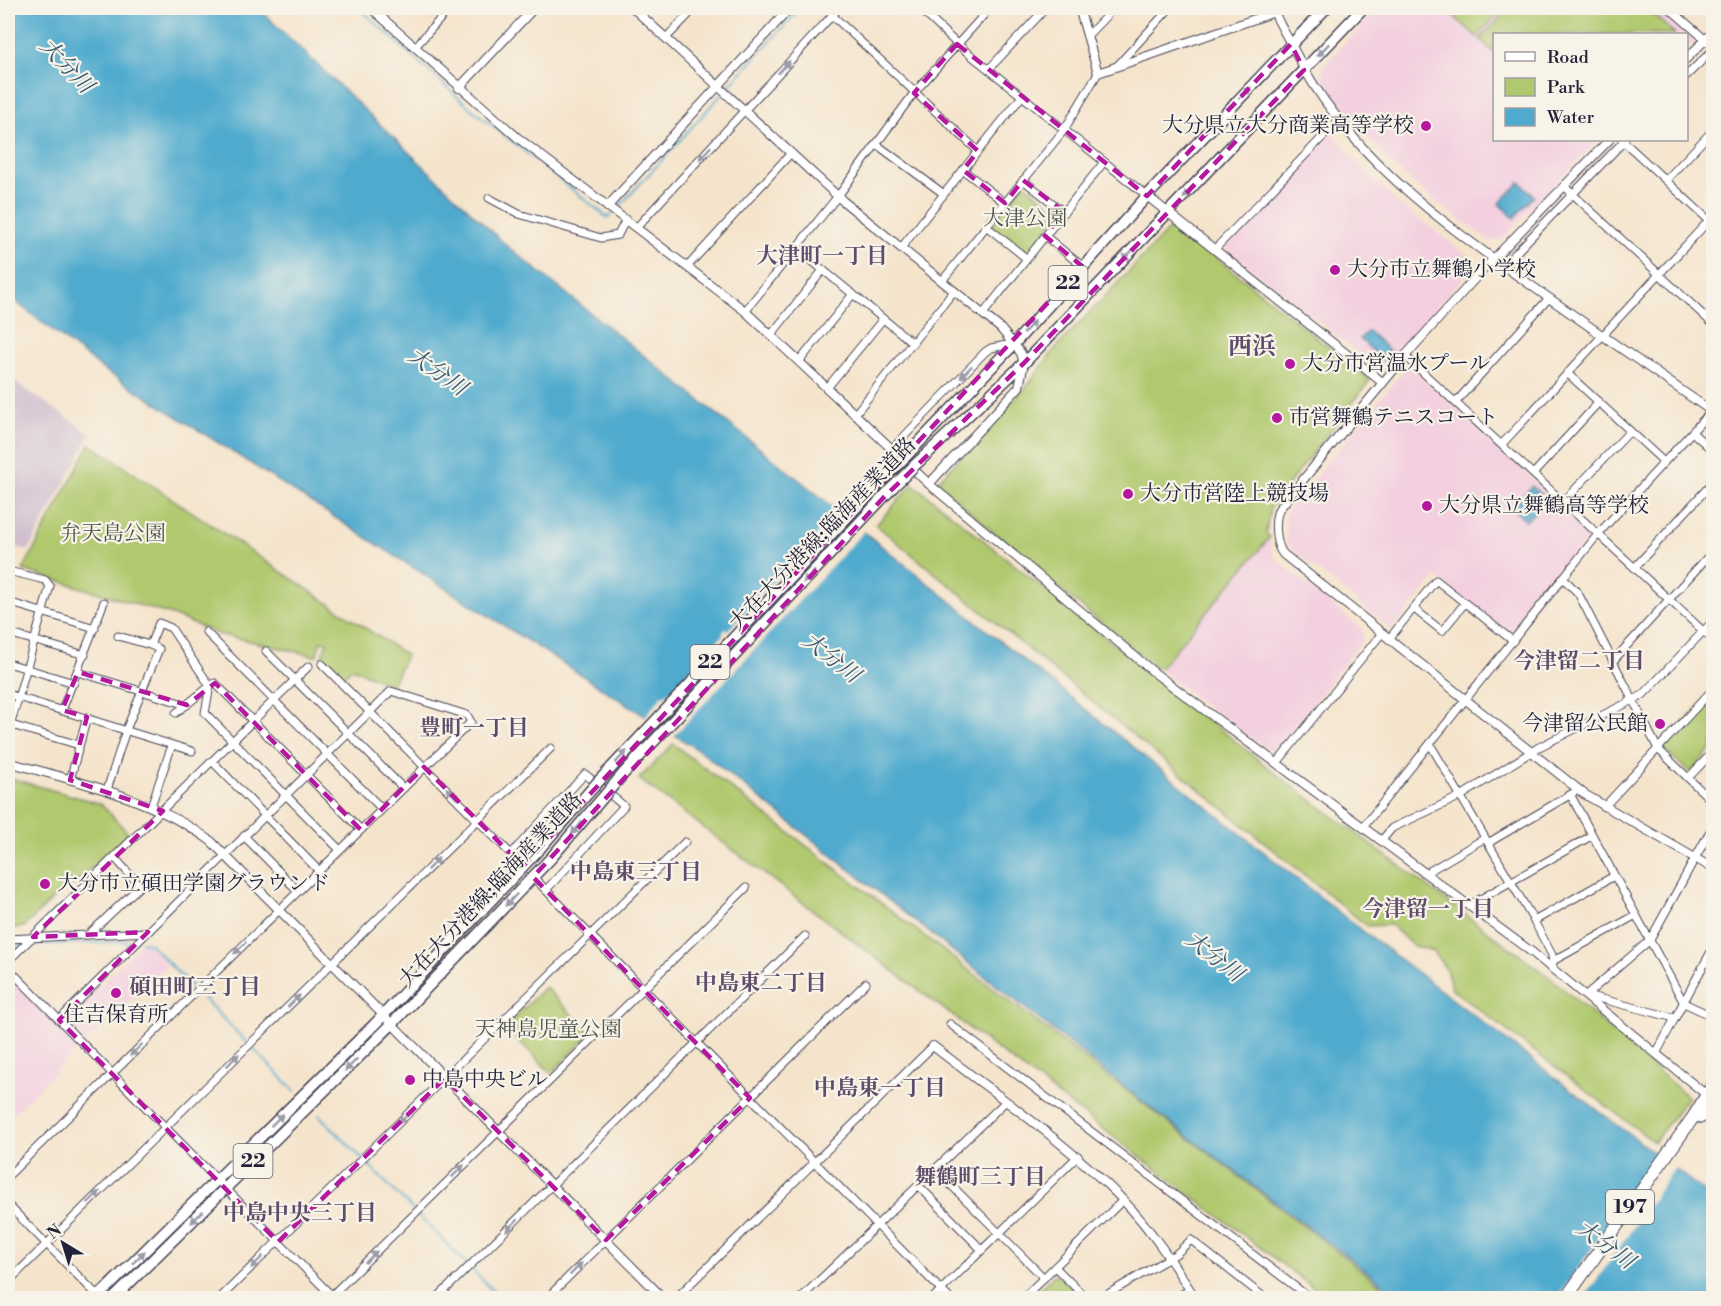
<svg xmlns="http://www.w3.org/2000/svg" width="1721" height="1306" font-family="'Libre Bodoni','Noto Serif JP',serif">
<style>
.built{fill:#f3cfdf}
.industrial{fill:#cfbdce}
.green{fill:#b1c96e;stroke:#6a7654;stroke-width:1.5}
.water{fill:#50aace;stroke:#396684;stroke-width:1.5}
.pier{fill:#f5e4cc}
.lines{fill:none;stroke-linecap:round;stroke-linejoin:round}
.stream{stroke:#50aace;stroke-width:2}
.minor-casing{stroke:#423f51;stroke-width:9}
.tertiary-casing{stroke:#423f51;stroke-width:10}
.primary-casing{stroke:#423f51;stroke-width:13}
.trunk-casing{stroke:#423f51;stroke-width:14}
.minor{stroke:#fff;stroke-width:7}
.tertiary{stroke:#fff;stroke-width:8}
.primary{stroke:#fff;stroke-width:10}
.trunk{stroke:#fff;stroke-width:12}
.primary-bridge-casing{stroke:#423f51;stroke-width:13;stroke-linecap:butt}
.primary-bridge{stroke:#fff;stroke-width:10}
.oneway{fill:#9c9ca7}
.marked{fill:none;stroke:#b5179e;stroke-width:4.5;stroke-dasharray:12 8;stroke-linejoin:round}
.poi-dot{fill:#b5179e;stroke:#f7f3e8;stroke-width:2}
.labels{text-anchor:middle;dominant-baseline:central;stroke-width:4.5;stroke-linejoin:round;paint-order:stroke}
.shield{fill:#f7f3e8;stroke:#62616f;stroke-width:1.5}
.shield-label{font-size:20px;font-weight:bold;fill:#22223b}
.poi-label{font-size:21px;fill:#22223b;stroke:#f7f3e8;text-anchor:start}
.park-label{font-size:21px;fill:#4d544a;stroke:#f7f3e8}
.street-label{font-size:21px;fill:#22223b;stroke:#f7f3e8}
.water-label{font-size:22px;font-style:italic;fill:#345876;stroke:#f7f3e8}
.neighbourhood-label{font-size:22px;font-weight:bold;fill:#604c6b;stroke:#f7f3e8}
.quarter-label{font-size:24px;font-weight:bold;fill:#604c6b;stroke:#f7f3e8}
</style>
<rect width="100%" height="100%" fill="#f7f3e8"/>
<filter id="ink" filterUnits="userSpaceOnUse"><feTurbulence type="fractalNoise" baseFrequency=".0167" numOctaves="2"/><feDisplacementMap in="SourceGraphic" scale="12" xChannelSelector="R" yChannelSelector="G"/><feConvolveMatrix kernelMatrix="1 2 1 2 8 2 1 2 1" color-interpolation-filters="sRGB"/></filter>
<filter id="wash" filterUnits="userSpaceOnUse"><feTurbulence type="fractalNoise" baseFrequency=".008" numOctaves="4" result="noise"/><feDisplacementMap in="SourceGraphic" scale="24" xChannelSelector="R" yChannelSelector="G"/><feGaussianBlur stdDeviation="1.35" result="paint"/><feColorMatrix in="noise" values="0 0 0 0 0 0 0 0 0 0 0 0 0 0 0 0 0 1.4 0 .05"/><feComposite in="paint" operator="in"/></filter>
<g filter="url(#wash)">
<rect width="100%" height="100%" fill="#f5e4cc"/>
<g class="built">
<path d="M 1378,8 L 1662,8 L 1694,36 L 1694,41 L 1687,48 L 1686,34 L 1494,34 L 1494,140 L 1598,140 L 1501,240 L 1490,241 L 1436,202 L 1386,159 L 1347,113 L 1322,77 L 1323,66 Z"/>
<path d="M 1332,132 L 1359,165 L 1396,202 L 1470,257 L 1472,268 L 1380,370 L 1224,246 Z"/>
<path d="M 1408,365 L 1589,531 L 1590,536 L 1512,634 L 1508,634 L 1436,577 L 1392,630 L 1287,545 L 1285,514 Z"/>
<path d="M 1270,537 L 1271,551 L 1277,560 L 1362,629 L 1363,640 L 1274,753 L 1235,728 L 1159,669 Z"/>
<path d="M 142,943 L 151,947 L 167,965 L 86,1043 L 65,1021 Z"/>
<path d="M 8,974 L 78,1049 L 8,1119 Z"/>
</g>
<path class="industrial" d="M 8,377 L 91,434 L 28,551 L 8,544 Z"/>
<g class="green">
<path d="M 1451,8 L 1504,8 L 1477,37 L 1448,11 Z"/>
<path d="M 1509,8 L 1646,8 L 1675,34 L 1494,34 L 1494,53 L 1480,39 Z"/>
<path d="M 1026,185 L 1057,211 L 1058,215 L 1029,252 L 1025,252 L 992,227 L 992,223 L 1022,186 Z"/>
<path d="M 1174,224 L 1370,380 L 1270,508 L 1266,533 L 1270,537 L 1159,669 L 1038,572 L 937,482 L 1028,385 L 1054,350 Z"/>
<path d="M 90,444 L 406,655 L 392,685 L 352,668 L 342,677 L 321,658 L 327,642 L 321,641 L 316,656 L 218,634 L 172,615 L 23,570 Z"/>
<path d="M 913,484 L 1279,776 L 1553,980 L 1688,1097 L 1654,1142 L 1452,989 L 1446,969 L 1433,951 L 1412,945 L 1391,925 L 1367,926 L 876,525 Z"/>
<path d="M 1713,691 L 1713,747 L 1692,771 L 1688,771 L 1664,749 L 1664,745 Z"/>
<path d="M 673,744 L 1398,1298 L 1327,1298 L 639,779 Z"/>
<path d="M 13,779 L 101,804 L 129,834 L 73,885 L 69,883 L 24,927 L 8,928 L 8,784 Z"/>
<path d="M 545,987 L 591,1034 L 551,1073 L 505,1027 Z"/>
<path d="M 1054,1275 L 1058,1275 L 1081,1298 L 1029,1298 Z"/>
</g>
<g class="water">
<path d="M 8,8 L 258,8 L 507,246 L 1351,922 L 1713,1198 L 1713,1298 L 1402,1298 L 1159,1114 L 700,751 L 101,368 L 8,296 Z"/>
<path d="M 1520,182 L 1534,196 L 1514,218 L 1499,204 Z"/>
<path d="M 1368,331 L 1390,351 L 1382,360 L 1360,339 Z"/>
<path d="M 1532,486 L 1547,499 L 1526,521 L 1512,508 Z"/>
</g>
<g class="pier">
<path d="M 841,509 L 866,529 L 673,737 L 644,718 L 663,695 L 669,693 L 722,636 L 725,629 L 728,630 L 759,597 L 758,594 L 764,591 L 817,535 L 817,532 Z"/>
<path d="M 1659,1153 L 1676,1166 L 1584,1298 L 1557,1298 Z"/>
</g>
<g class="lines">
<g class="stream">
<path d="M 359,8 L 469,107 L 608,218 L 613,213"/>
<path d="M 726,89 L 801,8"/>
<path d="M 617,209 L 722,94"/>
<path d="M 141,942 L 149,943 L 194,989"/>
<path d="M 27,945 L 136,941"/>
<path d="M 8,946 L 22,945"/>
<path d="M 198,993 L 295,1091"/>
<path d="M 319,1115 L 414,1211"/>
<path d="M 418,1215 L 500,1298"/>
</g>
</g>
</g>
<g filter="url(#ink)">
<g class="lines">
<g class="minor-casing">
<g id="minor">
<path d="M 919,8 L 957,44 L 1147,196"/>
<path d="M 1669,8 L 1714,47"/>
<path d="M 832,15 L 978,151"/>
<path d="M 1087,36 L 1114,8"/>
<path d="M 666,38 L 695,8"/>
<path d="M 415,47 L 450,8"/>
<path d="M 1116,67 L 1170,8"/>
<path d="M 989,69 L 1046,8"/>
<path d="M 1686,76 L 1714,49"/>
<path d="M 1622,140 L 1714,225"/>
<path d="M 876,144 L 944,194"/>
<path d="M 963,170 L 1005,203"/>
<path d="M 1023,180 L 1064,212"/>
<path d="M 1666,180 L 1714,129"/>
<path d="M 1564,186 L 1714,325"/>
<path d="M 489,198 L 519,214 L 601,238 L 618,235 L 625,221"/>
<path d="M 986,226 L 1026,258"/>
<path d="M 636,228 L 839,8"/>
<path d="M 1045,236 L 1082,266"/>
<path d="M 796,248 L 913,343"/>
<path d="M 901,248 L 1022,96"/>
<path d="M 1215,249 L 1338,121"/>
<path d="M 1503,266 L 1625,140"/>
<path d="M 687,267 L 791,153"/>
<path d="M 942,281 L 1064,130 L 1098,73"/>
<path d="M 745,311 L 838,196 L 914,93 L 990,8"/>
<path d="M 983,314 L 1104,162"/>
<path d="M 771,335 L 823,270"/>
<path d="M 1405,356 L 1714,641"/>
<path d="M 799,362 L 853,294"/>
<path d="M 1567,373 L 1664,462"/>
<path d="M 827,388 L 883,319"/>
<path d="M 1456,402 L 1549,298"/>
<path d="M 855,414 L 954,291"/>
<path d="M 1692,432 L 1714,452"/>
<path d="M 1502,444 L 1714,215"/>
<path d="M 892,449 L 985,352 L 991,348 L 1012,344"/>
<path d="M 1534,473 L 1599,402"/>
<path d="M 1564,501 L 1630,431"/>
<path d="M 1635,567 L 1714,481"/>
<path d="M 8,571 L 45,580 L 50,586 L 8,733"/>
<path d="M 1563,578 L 1578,593 L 1658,749 L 1714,803"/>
<path d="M 8,602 L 95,628"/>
<path d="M 1413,608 L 1442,631 L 1465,603"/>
<path d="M 206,632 L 382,809"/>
<path d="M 8,633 L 85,655"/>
<path d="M 118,636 L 150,645"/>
<path d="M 1389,639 L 1436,580 L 1513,641"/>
<path d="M 266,651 L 403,788"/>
<path d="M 1613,661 L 1714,550"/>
<path d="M 8,663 L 74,683"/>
<path d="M 322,664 L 523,866"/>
<path d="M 78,672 L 187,705"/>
<path d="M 8,694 L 192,751"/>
<path d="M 62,710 L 104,602"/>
<path d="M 176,713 L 210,686 L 205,713 L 340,850"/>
<path d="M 8,724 L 79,745"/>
<path d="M 1430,744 L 1534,921 L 1552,955 L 1553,968"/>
<path d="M 213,762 L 319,871"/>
<path d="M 1277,763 L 1382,633"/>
<path d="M 1688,778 L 1714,751"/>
<path d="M 70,780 L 87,717"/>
<path d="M 107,790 L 126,730 L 159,649 L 150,645 L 159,623 L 171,628 L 210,686 L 215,683 L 361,830"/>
<path d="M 1571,796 L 1684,1003 L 1714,1017"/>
<path d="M 151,806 L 172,745"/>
<path d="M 1604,807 L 1714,688"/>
<path d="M 1364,826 L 1599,533 L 1714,408"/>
<path d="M 244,836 L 298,891"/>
<path d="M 1382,840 L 1392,828 L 1461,796 L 1539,747 L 1643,695 L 1714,620"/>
<path d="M 1488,843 L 1573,793"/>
<path d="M 511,854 L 585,774 L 624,806 L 546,890"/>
<path d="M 1426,873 L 1485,838"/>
<path d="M 533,877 L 949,1298"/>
<path d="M 1470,905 L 1591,836"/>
<path d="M 1534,921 L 1614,876"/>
<path d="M 89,934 L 140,886 L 115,858"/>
<path d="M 8,939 L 148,932"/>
<path d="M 8,961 L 309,666"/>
<path d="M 1553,961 L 1636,915"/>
<path d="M 8,968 L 334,1298"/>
<path d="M 1586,995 L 1650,940 L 1714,824"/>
<path d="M 1586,995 L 1675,1018 L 1714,946"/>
<path d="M 950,1024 L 1310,1298"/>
<path d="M 1656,1054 L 1675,1018"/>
<path d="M 935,1169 L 1044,1278"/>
<path d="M 8,1176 L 471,722 L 467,715 L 391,691 L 59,1020"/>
<path d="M 918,1185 L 982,1250"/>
<path d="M 8,1205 L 100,1298"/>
<path d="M 1055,1267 L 1086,1298"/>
<path d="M 8,1282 L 551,748"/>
<path d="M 220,1298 L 685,842"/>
<path d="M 329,1298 L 746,888"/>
<path d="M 437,1298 L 805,936"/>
<path d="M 547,1298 L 866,983"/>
<path d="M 676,1298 L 933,1046"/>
<path d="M 801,1298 L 1005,1102"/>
<path d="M 933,1298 L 1078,1156"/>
<path d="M 1023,1298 L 1123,1200"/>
<path d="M 1101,1298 L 1176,1254 L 1191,1240 L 1265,1298"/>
<path d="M 1175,1298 L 1190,1290"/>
</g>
</g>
<g class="tertiary-casing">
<g id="tertiary">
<path d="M 371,8 L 518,138 L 745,311 L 929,484 L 1156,674 L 1533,953 L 1709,1097"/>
<path d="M 633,8 L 843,201 L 1000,328 L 1021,353 L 1024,363 L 1019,387 L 929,484"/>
<path d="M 1079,8 L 1098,73 L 1275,12"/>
<path d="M 1273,8 C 1277,22 1287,35 1293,48 C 1347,157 1443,223 1539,291 C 1597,332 1655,372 1714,413"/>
<path d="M 1686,59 L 1714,31"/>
<path d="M 459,88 L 534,8"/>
<path d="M 1609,140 L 1478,275 L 1405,356 L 1279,509 C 1274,520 1275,544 1283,554 L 1584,794 L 1714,869"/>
<path d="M 1147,196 L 1382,382"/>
<path d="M 607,207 L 790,8"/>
<path d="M 8,762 C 78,782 151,797 211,841 L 663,1298"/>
<path d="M 933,1046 C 997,1096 1065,1141 1122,1199 C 1151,1229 1173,1263 1195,1298"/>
</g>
</g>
<g class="primary-casing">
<g id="primary">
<path d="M 906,456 L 1014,344 L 1147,196 L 1326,8"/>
<path d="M 915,465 L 1024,363 L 1363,8"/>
<path d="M 883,479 L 899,463"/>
<path d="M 892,488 L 908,472"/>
<path d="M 97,1298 L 375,1024 L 540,848"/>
<path d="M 114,1298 L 392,1024 L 551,858"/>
</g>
</g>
<g class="trunk-casing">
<g id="trunk">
<path d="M 1701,1117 L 1714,1099"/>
<path d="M 1566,1298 L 1694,1116 L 1714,1083"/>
</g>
</g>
<use href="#minor" class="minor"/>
<use href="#tertiary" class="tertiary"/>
<use href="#primary" class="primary"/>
<use href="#trunk" class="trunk"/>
<g class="primary-bridge-casing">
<g id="primary-bridge">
<path d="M 899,463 L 906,456"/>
<path d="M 908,472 L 915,465"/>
<path d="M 540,848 L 596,784 L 883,479"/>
<path d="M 551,858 L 623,774 L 892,488"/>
</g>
</g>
<use href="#primary-bridge" class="primary-bridge"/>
</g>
<defs><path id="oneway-solid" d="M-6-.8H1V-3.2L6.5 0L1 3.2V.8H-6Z" transform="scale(1.5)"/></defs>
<g class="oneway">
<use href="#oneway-solid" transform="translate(1323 50) rotate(133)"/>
<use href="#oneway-solid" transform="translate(784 67) rotate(-47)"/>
<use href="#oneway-solid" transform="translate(1245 93) rotate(-46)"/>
<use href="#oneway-solid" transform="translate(705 153) rotate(133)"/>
<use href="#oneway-solid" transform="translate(1189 192) rotate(133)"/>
<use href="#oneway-solid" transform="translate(1128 255) rotate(134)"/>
<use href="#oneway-solid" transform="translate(1029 327) rotate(-49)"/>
<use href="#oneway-solid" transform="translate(966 372) rotate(134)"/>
<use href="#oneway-solid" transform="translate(809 577) rotate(133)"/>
<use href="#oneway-solid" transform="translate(621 757) rotate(-47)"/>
<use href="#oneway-solid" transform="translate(452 794) rotate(-135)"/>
<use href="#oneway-solid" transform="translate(577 828) rotate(129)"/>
<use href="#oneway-solid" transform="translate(433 864) rotate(-45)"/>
<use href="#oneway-solid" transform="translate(511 900) rotate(134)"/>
<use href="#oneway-solid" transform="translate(240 948) rotate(136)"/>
<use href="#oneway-solid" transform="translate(294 1001) rotate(-45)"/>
<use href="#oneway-solid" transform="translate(136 1050) rotate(136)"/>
<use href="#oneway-solid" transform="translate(233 1060) rotate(-45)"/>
<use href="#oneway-solid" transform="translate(351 1065) rotate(135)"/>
<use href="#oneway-solid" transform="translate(405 1117) rotate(136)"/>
<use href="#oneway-solid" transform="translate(277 1120) rotate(-45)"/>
<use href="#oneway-solid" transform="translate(458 1171) rotate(-45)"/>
<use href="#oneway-solid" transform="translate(94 1197) rotate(-44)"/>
<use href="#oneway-solid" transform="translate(197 1217) rotate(135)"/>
<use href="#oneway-solid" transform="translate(512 1225) rotate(135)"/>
<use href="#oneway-solid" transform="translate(139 1257) rotate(-45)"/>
<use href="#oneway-solid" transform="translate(371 1257) rotate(-45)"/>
<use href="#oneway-solid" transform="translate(257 1262) rotate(135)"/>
<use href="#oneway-solid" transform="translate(576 1269) rotate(-45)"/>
</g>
</g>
<path class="marked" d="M 957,44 L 1147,196 L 1291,44 L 1304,70 L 1024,363 L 883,498 L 533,877 L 750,1098 L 606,1240 L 445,1078 L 278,1242 L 59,1020 L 148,932 L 33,937 L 163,811 L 70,780 L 87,717 L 62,710 L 78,672 L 187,705 L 215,683 L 361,830 L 424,767 L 523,866 L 1082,266 L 1045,236 L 1064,212 L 1023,180 L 1005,203 L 963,170 L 978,151 L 914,93 Z"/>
<g class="poi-dot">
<circle cx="1426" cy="126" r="6"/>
<circle cx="1335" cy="270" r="6"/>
<circle cx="1290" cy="364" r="6"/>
<circle cx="1277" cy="418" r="6"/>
<circle cx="1128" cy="494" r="6"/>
<circle cx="1427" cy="506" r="6"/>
<circle cx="1660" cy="724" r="6"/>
<circle cx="45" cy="884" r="6"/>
<circle cx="116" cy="993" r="6"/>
<circle cx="410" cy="1080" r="6"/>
</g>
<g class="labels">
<g class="shield">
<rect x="1048.5" y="266" width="39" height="34" rx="4.5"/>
<rect x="690.5" y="645" width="39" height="34" rx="4.5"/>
<rect x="233.5" y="1144" width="39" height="34" rx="4.5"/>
<rect x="1606" y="1190" width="48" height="34" rx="4.5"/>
</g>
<g class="shield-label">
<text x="1068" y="283">22</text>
<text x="710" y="662">22</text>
<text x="253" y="1161">22</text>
<text x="1630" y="1207">197</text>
</g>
<g class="poi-label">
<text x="1414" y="126" text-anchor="end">大分県立大分商業高等学校</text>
<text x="1347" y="270">大分市立舞鶴小学校</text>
<text x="1302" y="364">大分市営温水プール</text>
<text x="1289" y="418">市営舞鶴テニスコート</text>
<text x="1140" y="494">大分市営陸上競技場</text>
<text x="1439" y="506">大分県立舞鶴高等学校</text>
<text x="1648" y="724" text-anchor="end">今津留公民館</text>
<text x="57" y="884">大分市立碩田学園グラウンド</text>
<text x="116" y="1015" text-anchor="middle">住吉保育所</text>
<text x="422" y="1080">中島中央ビル</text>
</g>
<g class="park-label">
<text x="1025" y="219">大津公園</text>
<text x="113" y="534">弁天島公園</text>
<text x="548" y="1030">天神島児童公園</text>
</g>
<g class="street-label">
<text transform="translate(823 534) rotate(-46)">大在大分港線;臨海産業道路</text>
<text transform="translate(491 890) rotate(-47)">大在大分港線;臨海産業道路</text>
</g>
<g class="water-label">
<text transform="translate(66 66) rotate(46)">大分川</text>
<text transform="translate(437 372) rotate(35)">大分川</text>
<text transform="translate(831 658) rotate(38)">大分川</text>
<text transform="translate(1214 957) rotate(38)">大分川</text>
<text transform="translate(1605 1245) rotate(36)">大分川</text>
</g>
<g class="neighbourhood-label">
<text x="822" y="256">大津町一丁目</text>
<text x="1579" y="661">今津留二丁目</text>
<text x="474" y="728">豊町一丁目</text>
<text x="636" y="872">中島東三丁目</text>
<text x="1428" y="909">今津留一丁目</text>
<text x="761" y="983">中島東二丁目</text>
<text x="195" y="987">碩田町三丁目</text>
<text x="880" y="1088">中島東一丁目</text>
<text x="980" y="1177">舞鶴町三丁目</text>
<text x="300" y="1213">中島中央三丁目</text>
</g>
<g class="quarter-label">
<text x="1252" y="347">西浜</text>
</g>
</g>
<rect width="1721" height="1306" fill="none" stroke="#f7f3e8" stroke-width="30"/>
<rect x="1493" y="33" width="195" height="108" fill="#f7f3e8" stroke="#a29fa3" stroke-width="1.5"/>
<rect x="1505" y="52" width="30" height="9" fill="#ffffff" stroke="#a29fa3" stroke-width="1.5"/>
<text x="1547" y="63" font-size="18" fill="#22223b">Road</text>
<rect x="1505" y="78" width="30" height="18" fill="#b1c96e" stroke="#a29fa3" stroke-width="1.5"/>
<text x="1547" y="93" font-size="18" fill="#22223b">Park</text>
<rect x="1505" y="108" width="30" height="18" fill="#50aace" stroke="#a29fa3" stroke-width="1.5"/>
<text x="1547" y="123" font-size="18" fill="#22223b">Water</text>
<g transform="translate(63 1243) rotate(322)" stroke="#f7f3e8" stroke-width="4.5" paint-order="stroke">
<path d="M0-4.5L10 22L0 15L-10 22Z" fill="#22223b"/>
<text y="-9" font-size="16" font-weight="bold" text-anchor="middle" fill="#22223b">N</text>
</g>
</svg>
